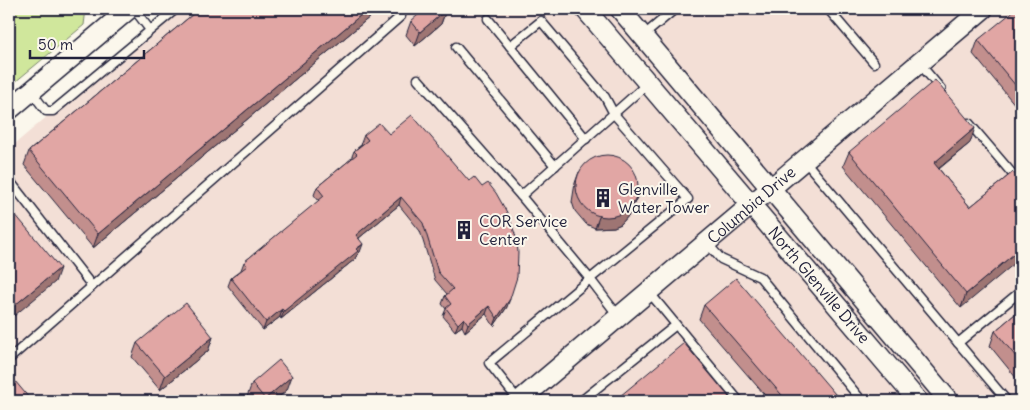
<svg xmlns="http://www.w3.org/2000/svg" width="1030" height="410" font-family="Delius,sans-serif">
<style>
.built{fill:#f3dfd6}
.green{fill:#d0e79c;stroke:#79846c}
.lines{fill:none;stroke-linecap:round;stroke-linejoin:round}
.service-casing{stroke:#22223b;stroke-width:11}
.tertiary-casing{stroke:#22223b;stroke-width:22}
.service{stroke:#fbf7ec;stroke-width:8}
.tertiary{stroke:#fbf7ec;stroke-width:19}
.wall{fill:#c28f8d;stroke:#22223b}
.shaded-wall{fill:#9e7473;stroke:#22223b}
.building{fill:#e1a6a4;stroke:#22223b}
.labels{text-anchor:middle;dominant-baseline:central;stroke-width:4;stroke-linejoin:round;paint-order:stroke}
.poi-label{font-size:16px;fill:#22223b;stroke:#fbf7ec;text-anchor:start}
.street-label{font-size:16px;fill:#22223b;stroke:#fbf7ec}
</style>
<rect width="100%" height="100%" fill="#fbf7ec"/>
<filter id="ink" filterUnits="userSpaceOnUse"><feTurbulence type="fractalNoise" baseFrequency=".02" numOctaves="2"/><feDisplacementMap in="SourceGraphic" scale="10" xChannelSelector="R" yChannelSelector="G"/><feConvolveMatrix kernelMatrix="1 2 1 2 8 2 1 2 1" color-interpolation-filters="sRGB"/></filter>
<g filter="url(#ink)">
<path class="built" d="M 173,9 L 1021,9 L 1021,401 L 9,401 L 9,149 Z"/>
<path class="green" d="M 9,9 L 86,9 L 84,25 L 9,87 Z"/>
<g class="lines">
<g class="service-casing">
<g id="service">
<path d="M 106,9 L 115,20"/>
<path d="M 134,9 L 150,30"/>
<path d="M 828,9 L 874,63"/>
<path d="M 488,19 L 510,46 L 541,21 L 605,97 L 614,114 L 688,199 L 590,279 L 619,317"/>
<path d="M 643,36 L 675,9"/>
<path d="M 510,46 L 586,139"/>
<path d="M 456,47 L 555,166"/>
<path d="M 919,63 L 941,89"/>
<path d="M 418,79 L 521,196 L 647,84"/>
<path d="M 31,91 L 46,111 L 53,111 L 176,9"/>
<path d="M 969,123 L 1021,184"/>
<path d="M 804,160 L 1007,401"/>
<path d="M 9,180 L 92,286"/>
<path d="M 707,243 L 721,259 L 760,277 L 862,401"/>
<path d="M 649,292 L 739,401"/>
<path d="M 958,343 L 1021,291"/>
<path d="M 9,359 L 401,16 L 395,9"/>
<path d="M 519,401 L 489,363 L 590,279 L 521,196"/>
<path d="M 581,401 L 676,325"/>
</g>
</g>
<g class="tertiary-casing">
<g id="tertiary">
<path id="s1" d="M 585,9 L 918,401"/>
<path d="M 620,9 L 949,401"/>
<path d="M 9,110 L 129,9"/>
<path id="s2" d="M 519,401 L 983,9"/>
</g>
</g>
<use href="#service" class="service"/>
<use href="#tertiary" class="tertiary"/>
</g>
<g class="wall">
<path d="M 199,9 L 374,9 L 371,16 L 93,248 L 24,165 L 29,151 Z"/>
<path d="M 1021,9 L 1021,112 L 973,54 L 978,40 Z"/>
<path d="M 446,10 L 441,24 L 415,46 L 406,35 L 411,21 Z"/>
<path d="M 364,135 L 507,307 L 494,326 L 486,314 L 465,332 L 462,326 L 455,331 L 443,316 L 446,309 L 442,304 L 445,296 L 447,294 L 435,280 L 420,231 L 399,205 L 359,238 L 360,252 L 357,255 L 355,259 L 281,319 L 280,317 L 263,330 L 228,286 L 231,278 L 241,270 L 244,262 L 319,201 L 314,195 L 317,187 L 351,159 L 354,151 L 362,144 L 361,143 Z"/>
<path d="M 970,143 L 939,169 L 970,207 L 1013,172 L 961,308 L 843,166 L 849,152 Z"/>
<path d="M 579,172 L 637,197 L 629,215 L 621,224 L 614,227 L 595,228 L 586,224 L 575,211 L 572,202 L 575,183 Z"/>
<path d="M 704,305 L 841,401 L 770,401 L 699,319 Z"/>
<path d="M 1021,309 L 1021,384 L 990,346 L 995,331 Z"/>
<path d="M 213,337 L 208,351 L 160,390 L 132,357 L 137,343 Z"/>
<path d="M 252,383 L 287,390 L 274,401 L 250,401 L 247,397 Z"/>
</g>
<g class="shaded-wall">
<path d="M 368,9 L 374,9 L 371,16 L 93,248 L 98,234 Z"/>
<path d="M 446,10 L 441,24 L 415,46 L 420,32 Z"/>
<path d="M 975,128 L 970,143 L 928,177 L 934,163 Z"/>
<path d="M 401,197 L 399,205 L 353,243 L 356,235 Z"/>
<path d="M 637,197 L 629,215 L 621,224 L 614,227 L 595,228 L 599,217 Z"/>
<path d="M 363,244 L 360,252 L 357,255 L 355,259 L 281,319 L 284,311 Z"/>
<path d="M 1021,248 L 1021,258 L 961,308 L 966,294 Z"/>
<path d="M 60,268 L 55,282 L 9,320 L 9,310 Z"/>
<path d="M 510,299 L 507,307 L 494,326 L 497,318 Z"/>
<path d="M 489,306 L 486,314 L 465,332 L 468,324 Z"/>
<path d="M 282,309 L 280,317 L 263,330 L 266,322 Z"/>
<path d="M 464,318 L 462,326 L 455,331 L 458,324 Z"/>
<path d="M 213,337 L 208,351 L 160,390 L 165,376 Z"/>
<path d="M 292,376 L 287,390 L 274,401 L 264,401 L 265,399 Z"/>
</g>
<g class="building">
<path d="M 199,9 L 368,9 L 98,234 L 29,151 Z"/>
<path d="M 425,9 L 445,9 L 446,10 L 420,32 L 411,21 Z"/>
<path d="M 1016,9 L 1021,9 L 1021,92 L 978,40 Z"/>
<path d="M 935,80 L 975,128 L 934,163 L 970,207 L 1013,172 L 1021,182 L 1021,248 L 966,294 L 849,152 Z"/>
<path d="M 412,115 L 469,181 L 474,177 L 482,187 L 488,183 L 496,193 L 509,216 L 517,240 L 518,253 L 517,277 L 510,299 L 497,318 L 489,306 L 468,324 L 464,318 L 458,324 L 446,308 L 451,304 L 445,296 L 453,289 L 438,272 L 423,223 L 401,197 L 356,235 L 363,244 L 356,249 L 358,251 L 284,311 L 282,309 L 266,322 L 231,278 L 247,266 L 244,262 L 324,196 L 317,187 L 357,154 L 354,151 L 368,140 L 364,135 L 379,123 L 389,134 Z"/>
<circle cx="607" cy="186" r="31"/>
<path d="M 9,207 L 60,268 L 9,310 Z"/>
<path d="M 736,278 L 841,401 L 787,401 L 704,305 Z"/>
<path d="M 186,303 L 213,337 L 165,376 L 137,343 Z"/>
<path d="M 1021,309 L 1021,363 L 995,331 Z"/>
<path d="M 684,343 L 729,397 L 724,401 L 614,401 Z"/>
<path d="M 279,360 L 292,376 L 265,399 L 252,383 Z"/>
<path d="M 15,381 L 30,399 L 26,401 L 9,401 L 9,386 Z"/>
</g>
</g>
<defs>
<g id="building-bare" transform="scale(1.5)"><path d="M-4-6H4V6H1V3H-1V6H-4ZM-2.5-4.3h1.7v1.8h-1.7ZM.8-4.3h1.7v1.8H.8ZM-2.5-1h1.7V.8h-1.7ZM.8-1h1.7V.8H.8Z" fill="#22223b" stroke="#fbf7ec" stroke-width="2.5" paint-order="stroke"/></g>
</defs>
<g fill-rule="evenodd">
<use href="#building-bare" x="603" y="198"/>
<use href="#building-bare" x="464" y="230"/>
</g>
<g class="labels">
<g class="poi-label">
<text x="618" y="189">Glenville<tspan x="618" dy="18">Water Tower</tspan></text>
<text x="479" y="221">COR Service<tspan x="479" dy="18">Center</tspan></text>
</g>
<g class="street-label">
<text stroke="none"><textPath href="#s2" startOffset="304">Columbia Drive</textPath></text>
<text stroke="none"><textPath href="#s1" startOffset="362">North Glenville Drive</textPath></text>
</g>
</g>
<rect width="1030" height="410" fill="none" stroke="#fbf7ec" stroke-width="30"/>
<rect x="15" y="15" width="1000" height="380" fill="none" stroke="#22223b" stroke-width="2" filter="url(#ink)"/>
<path d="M30 50v8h114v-8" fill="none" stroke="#22223b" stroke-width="2.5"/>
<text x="38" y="50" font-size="15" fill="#22223b" stroke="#fbf7ec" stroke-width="4" paint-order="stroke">50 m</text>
</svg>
